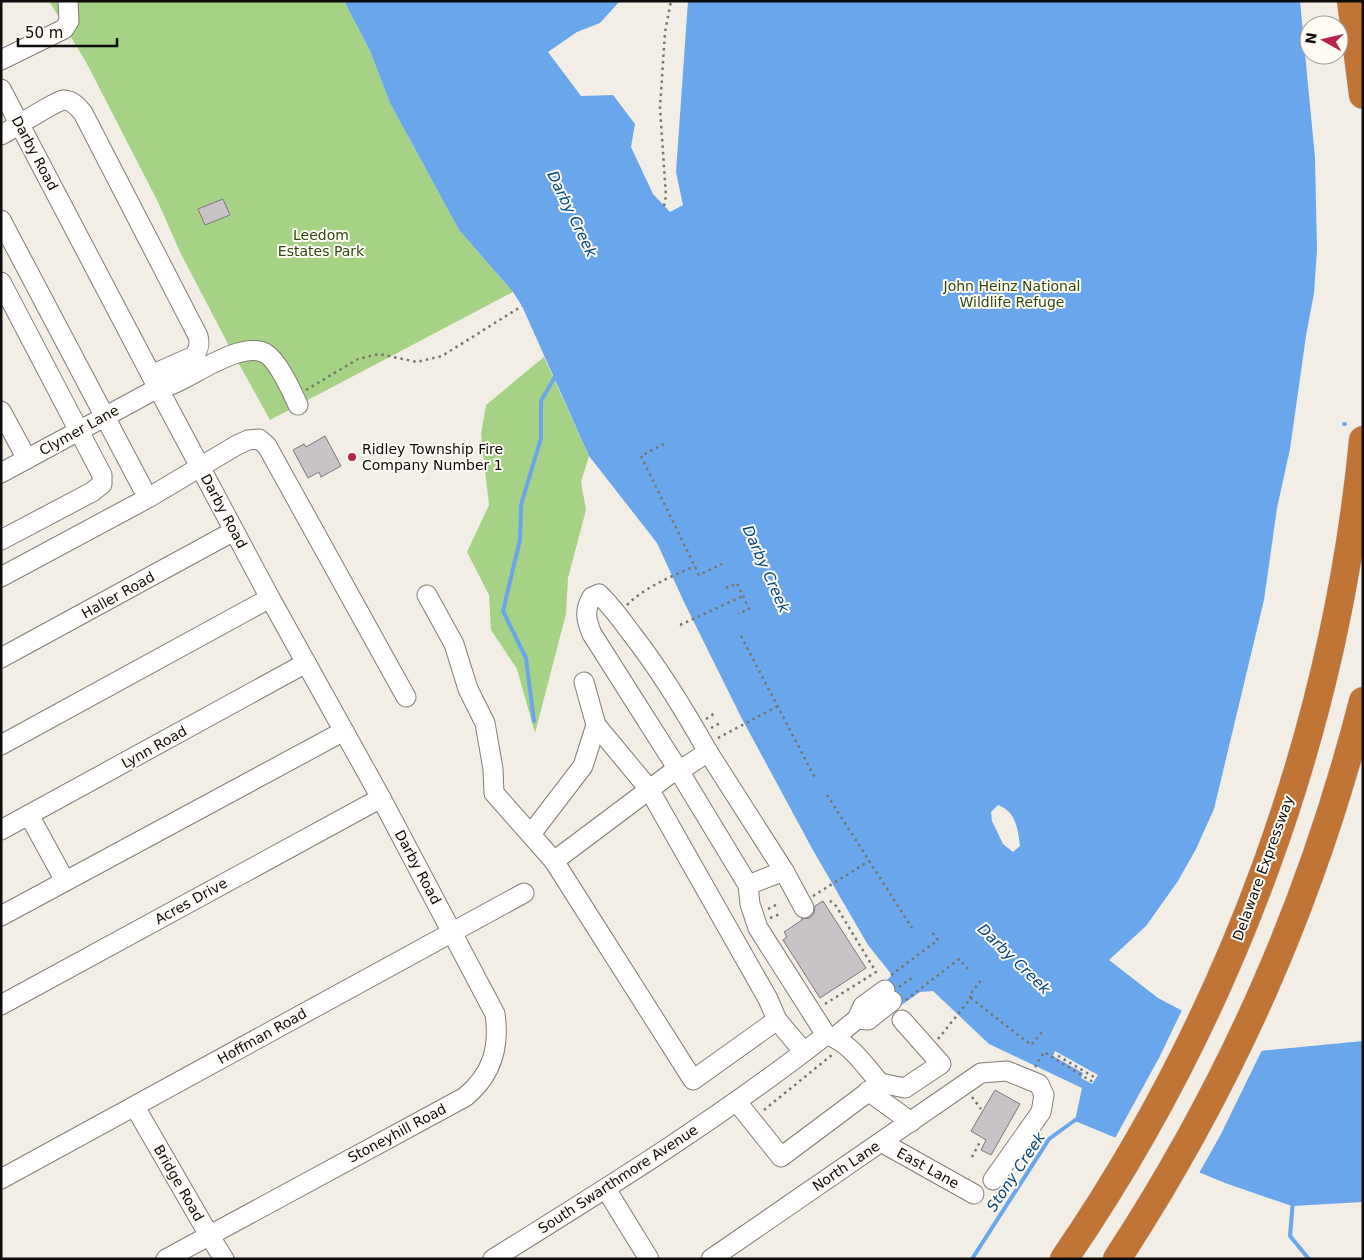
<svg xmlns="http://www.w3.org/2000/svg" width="1364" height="1260" font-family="'DejaVu Sans',sans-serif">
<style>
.green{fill:#a5d284}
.water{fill:#6aa6eb;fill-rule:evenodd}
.pier{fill:#f2eee6}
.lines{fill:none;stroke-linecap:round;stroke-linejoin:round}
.stream{stroke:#6aa6eb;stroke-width:4}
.building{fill:#c9c2c7;stroke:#7c757b}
.minor-casing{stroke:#807c75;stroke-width:21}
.highway-casing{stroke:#cfcece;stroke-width:29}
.path{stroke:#76746f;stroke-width:2.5;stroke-dasharray:2.5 4;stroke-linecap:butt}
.minor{stroke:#fff;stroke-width:19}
.highway{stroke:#c07537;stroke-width:28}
.poi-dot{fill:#b72547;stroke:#fffbf5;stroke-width:2}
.labels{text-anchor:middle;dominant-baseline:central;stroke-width:4;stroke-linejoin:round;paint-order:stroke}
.street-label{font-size:14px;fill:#0e0c0a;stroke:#fffbf5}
.park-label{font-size:14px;fill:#2d4a12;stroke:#fffbf5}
.poi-label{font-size:14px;fill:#0e0c0a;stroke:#fffbf5;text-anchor:start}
.water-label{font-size:15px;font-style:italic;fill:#014683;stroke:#fffbf5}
</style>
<rect width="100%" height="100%" fill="#f2eee6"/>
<g class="green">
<path d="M 49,1 L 344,1 L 370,51 L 390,103 L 459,230 L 513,292 L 270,420 L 228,344 L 180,252 L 158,202 L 86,62 Z"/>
<path d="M 544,357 L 589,456 L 581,482 L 586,510 L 568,578 L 566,614 L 535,733 L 517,669 L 491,630 L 489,595 L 467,552 L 489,505 L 481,434 L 486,405 Z"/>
</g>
<path class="water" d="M 344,1 L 620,1 L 600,23 L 577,32 L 548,52 L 581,96 L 613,95 L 635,124 L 631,147 L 653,194 L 670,212 L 683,205 L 676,172 L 688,1 L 1300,1 L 1315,158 L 1317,250 L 1314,293 L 1306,336 L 1290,449 L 1277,508 L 1264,600 L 1214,809 L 1196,849 L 1178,881 L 1146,926 L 1109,960 L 1158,998 L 1259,1051 L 1363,1041 L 1363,1202 L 1292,1206 L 1225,1183 L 1075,1121 L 1082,1088 L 989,1044 L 933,991 L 920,992 L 897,1008 L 882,985 L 892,975 L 868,945 L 814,852 L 741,717 L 684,602 L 657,543 L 589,456 L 522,306 L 513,292 L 459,230 L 390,103 L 370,51 ZM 998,805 C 1016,811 1018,830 1020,846 L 1013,852 L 1003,844 L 992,821 L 991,812 Z"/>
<g class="pier">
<path d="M 1183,1008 L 1260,1049 L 1263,1048 L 1221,1134 L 1198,1175 L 1114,1140 L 1160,1056 Z"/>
<path d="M 1055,1051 L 1098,1075 L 1092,1084 L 1081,1078 L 1083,1073 L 1053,1056 Z"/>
</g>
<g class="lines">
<g class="stream">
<path d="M 1344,424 L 1345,424"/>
<path d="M 534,721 L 526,658 L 503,611 L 520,540 L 521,505 L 541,438 L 541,401 L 556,375"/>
<path d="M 1293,1200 L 1290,1236 L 1309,1259"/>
<path d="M 972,1259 L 1049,1139 L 1078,1118"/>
</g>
</g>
<g class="building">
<path d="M 223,199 L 230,215 L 205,225 L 198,209 Z"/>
<path d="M 325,436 L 341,466 L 321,477 L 319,472 L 308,478 L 293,450 L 304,444 L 306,447 Z"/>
<path d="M 823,901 L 866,968 L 820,998 L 783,940 L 787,937 L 784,932 L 802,920 L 801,919 L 810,918 L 814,913 L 815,906 Z"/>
<path d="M 995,1090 L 1020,1104 L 991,1155 L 981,1150 L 986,1140 L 971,1131 Z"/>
</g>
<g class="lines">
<g class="minor-casing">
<g id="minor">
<path d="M 1,60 L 64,29 L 69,21 L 68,1"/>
<path d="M 1,89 L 158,388 L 270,598 L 381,798 L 495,1014 C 500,1048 492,1075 465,1097 L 166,1259"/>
<path d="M 1,135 C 13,129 55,101 64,100 C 72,100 78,107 83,113 L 198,336 C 200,344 199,349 194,356 L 151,375"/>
<path d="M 1,220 L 142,487"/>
<path d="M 1,282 L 102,475 L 102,484 L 92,492 L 1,540"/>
<path d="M 1,411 L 27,459"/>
<path d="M 1,473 L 158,388 C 162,387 168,386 173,384 C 195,375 241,341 265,353 C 278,360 292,392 298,405"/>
<path d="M 1,577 L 148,498 L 237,445 L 248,440 L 259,439 L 267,446 L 406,697"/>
<path d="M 427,595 L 454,644 L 468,689 L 485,723 L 493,769 L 494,793 L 554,861"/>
<path d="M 1,658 L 234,531"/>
<path d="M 584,682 L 596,725 L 649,789 L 768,999 L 777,1020 L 693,1080 L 554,861 L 670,774 L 679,771 L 592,634 C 586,620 584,610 592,597 L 599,594 C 611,606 621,619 631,633 C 660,670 685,711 708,752"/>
<path d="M 1,745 L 270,598"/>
<path d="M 29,815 L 65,881"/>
<path d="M 1,830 L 306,663"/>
<path d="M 531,834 L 583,766 L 596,725"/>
<path d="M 784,871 L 804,908"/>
<path d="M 748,885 L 784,871 L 708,752 L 679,771 L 748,885 L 750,904 L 758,928 L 826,1035"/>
<path d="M 1,916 L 344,731"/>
<path d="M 1,1005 L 381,798"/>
<path d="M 857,1019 L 863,1006 L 885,990"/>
<path d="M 777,1020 L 804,1052"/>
<path d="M 835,1037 L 857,1019 L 868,1020 L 892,1001"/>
<path d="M 880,1083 L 905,1088 L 941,1064 L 902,1020"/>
<path d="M 868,1091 L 911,1122"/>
<path d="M 135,1107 L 209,1235 L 224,1259"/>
<path d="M 881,1142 L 974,1194"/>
<path d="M 1,1179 L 524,893"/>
<path d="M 606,1189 L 649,1259"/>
<path d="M 493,1259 C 607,1188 720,1118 826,1035 C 848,1040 865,1066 880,1083 L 781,1157 L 737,1102"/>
<path d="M 711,1259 L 981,1073 L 1007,1071 L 1039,1084 L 1044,1095 L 1041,1112 L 993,1180"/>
</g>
</g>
<g class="highway-casing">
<g id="highway">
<path d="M 1351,1 L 1363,95"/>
<path d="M 1064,1259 C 1230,1017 1335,732 1363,440"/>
<path d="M 1117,1259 C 1231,1084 1311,904 1363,701"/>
</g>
</g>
<g class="path">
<path d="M 664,206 L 666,196 L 660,108 L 665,32 L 671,1"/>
<path d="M 306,390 L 358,359 L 379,354 L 417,362 L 442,356 L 522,306"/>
<path d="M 664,444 L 641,456 L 699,575 L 722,564"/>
<path d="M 726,588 L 737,583 L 749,609 L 738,614"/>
<path d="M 627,605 C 646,586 671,577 695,566"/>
<path d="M 680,625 L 743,596"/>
<path d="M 741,636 L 815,778"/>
<path d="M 706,719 L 715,713"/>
<path d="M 711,728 L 720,723"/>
<path d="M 718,738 L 778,706"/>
<path d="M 827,795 L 912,928"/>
<path d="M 813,896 L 869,861"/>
<path d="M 768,909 L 776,905"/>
<path d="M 770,918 L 780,914"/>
<path d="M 891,975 L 938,940 L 931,931"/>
<path d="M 899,987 L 912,978"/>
<path d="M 971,998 L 969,996 L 981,980"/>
<path d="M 906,1000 L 959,959 L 968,969"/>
<path d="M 825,1004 L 876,972 L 836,906 L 827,898"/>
<path d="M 938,1039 L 971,998 L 1031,1045 L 1044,1030"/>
<path d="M 1035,1067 L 1044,1052 L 1091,1081 L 1094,1077 L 1055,1054"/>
<path d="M 972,1097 L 981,1109"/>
<path d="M 764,1110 L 833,1054"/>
<path d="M 972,1157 L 981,1140"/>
</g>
<use href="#minor" class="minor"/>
<use href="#highway" class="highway"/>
</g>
<circle class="poi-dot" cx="352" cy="457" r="5"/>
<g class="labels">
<g class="street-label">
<text transform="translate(35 153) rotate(62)">Darby Road</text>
<text transform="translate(79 430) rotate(-29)">Clymer Lane</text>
<text transform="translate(224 511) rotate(62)">Darby Road</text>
<text transform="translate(118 595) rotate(-29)">Haller Road</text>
<text transform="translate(154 747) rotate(-29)">Lynn Road</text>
<text transform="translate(418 867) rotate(62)">Darby Road</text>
<text transform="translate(1263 868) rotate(-70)">Delaware Expressway</text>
<text transform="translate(191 901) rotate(-29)">Acres Drive</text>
<text transform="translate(262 1036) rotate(-29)">Hoffman Road</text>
<text transform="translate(397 1133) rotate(-28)">Stoneyhill Road</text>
<text transform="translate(846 1166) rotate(-34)">North Lane</text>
<text transform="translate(928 1168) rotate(29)">East Lane</text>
<text transform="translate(618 1179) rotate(-33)">South Swarthmore Avenue</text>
<text transform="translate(179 1183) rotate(60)">Bridge Road</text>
</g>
<g class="park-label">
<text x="321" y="235">Leedom<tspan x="321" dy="16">Estates Park</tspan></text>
<text x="1012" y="286">John Heinz National<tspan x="1012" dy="16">Wildlife Refuge</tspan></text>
</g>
<g class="poi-label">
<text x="362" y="449">Ridley Township Fire<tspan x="362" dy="16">Company Number 1</tspan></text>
</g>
<g class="water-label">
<text transform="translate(572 214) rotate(64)">Darby Creek</text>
<text transform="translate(766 569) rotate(66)">Darby Creek</text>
<text transform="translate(1014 959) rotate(44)">Darby Creek</text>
<text transform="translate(1016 1172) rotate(-56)">Stony Creek</text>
</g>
</g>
<rect width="1364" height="1260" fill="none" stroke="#0e0c0a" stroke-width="5"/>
<g transform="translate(1324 40) rotate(278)"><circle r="24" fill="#fffbf5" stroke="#9f9b97"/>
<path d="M0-4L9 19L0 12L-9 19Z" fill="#b72547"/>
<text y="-8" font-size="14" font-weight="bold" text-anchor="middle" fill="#0e0c0a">N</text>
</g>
<path d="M18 38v8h99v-8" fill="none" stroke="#0e0c0a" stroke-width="2.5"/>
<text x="25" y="38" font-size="15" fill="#0e0c0a" stroke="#fffbf5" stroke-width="4" paint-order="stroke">50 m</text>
</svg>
